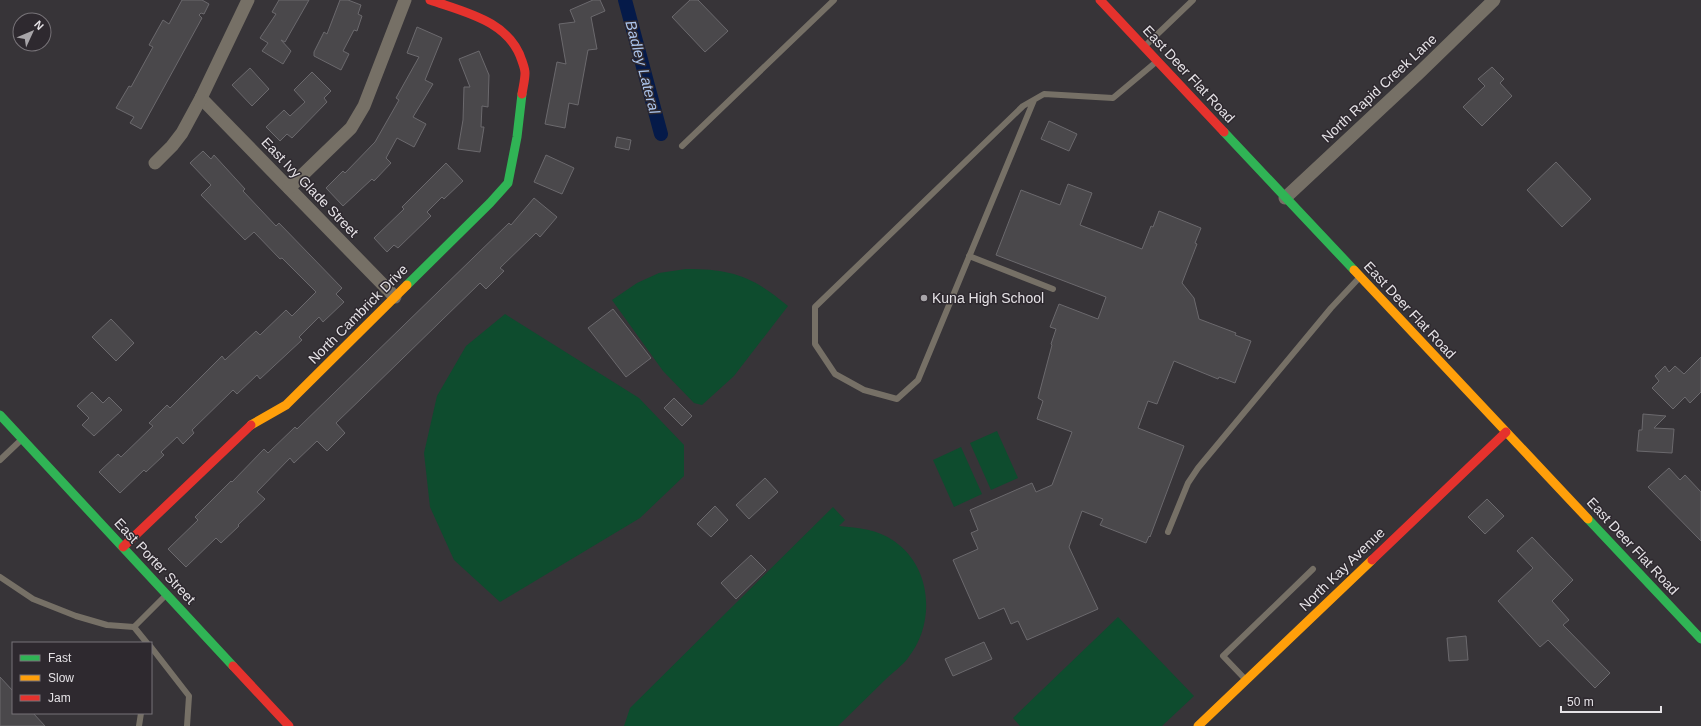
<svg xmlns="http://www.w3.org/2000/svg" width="1701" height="726" font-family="Arial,sans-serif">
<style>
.green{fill:#0e4c2e}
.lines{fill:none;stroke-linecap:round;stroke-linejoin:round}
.canal{stroke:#051a49;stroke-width:14}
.building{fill:#4a484b;stroke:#6b696d}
.lane{stroke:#767066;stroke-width:6}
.street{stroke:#767066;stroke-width:13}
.fast{stroke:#30b455;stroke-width:9}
.slow{stroke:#ff9f0a;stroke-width:9}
.jam{stroke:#e5322d;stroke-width:9}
.poi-dot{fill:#a8a5a9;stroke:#2e292f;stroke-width:1.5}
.labels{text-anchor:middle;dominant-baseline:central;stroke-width:3;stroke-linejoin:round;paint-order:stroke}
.street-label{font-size:14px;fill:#e5e2e6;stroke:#2e292f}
.poi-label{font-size:14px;fill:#e5e2e6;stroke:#2e292f;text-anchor:start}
.water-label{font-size:15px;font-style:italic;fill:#abc4ec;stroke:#2e292f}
</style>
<rect width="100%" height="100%" fill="#373438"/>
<g class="green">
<path d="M 686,269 C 732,269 752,276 788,306 L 734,376 L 702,405 L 694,403 L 663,371 L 612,300 L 637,283 L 659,273 Z"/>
<path d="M 505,314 L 639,398 L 684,445 L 684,476 L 640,518 L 500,602 L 454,560 L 430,507 L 424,453 L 437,396 L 466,346 Z"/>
<path d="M 997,431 L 1018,478 L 991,490 L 970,443 Z"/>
<path d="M 961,447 L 982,494 L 954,507 L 933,460 Z"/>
<path d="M 833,507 L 845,520 L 839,526 C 859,528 877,529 894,541 C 932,567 936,623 908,658 C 902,666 893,672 886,679 C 870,695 854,710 838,726 L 624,726 L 630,708 Z"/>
<path d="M 1118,617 L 1194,696 L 1162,726 L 1020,726 L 1013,718 Z"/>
</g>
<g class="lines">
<path class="canal" d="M 625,0 L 661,134"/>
</g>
<g class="building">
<path d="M 182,0 L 202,0 L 209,4 L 204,14 L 201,13 L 199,15 L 202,18 L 141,129 L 130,123 L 134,117 L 116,108 L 129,86 L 131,87 L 153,47 L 149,45 L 163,20 L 169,24 Z"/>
<path d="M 279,0 L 309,0 L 285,42 L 281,40 L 291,51 L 283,64 L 262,51 L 268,43 L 260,38 L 276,14 L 272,12 Z"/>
<path d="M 340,0 L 348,0 L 361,5 L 358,14 L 362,16 L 357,31 L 354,30 L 343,51 L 349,54 L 341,70 L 314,56 L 314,52 L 324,32 L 327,34 Z"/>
<path d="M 593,0 L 600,0 L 605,11 L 591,17 L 597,49 L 588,50 L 578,105 L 569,103 L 565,128 L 545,124 L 557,62 L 566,64 L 559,24 L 575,22 L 570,10 Z"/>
<path d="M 690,0 L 698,0 L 728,31 L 705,52 L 672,17 Z"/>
<path d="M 417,27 L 442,38 L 425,80 L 433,84 L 413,117 L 426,124 L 414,147 L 397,138 L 386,158 L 391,163 L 374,181 L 372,179 L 343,206 L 326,188 L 343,171 L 345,173 L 375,142 L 399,100 L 396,98 L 419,57 L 407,53 Z"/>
<path d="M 479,51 L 489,75 L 488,107 L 482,106 L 481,127 L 484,127 L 480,152 L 458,149 L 463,120 L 464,87 L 470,87 L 459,59 Z"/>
<path d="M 1492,67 L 1504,79 L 1500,83 L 1512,96 L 1482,126 L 1463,107 L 1485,86 L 1478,79 Z"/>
<path d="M 250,68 L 269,89 L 252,106 L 232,85 Z"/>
<path d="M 312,72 L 331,91 L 324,98 L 327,102 L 292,138 L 287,134 L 280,141 L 266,127 L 284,110 L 290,116 L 305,102 L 294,90 Z"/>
<path d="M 1049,121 L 1077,134 L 1069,151 L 1041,139 Z"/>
<path d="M 617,137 L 631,140 L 629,150 L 615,147 Z"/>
<path d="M 203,151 L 211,159 L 214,155 L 245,189 L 243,191 L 276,226 L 279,223 L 342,288 L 336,294 L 344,302 L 323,322 L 319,317 L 299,337 L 302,340 L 260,379 L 257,375 L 237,394 L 233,390 L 192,430 L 194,433 L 183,444 L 177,437 L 161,452 L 164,455 L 146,472 L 144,470 L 120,493 L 99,472 L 118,454 L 121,457 L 153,426 L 149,423 L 167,405 L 170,408 L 222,356 L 225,360 L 256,331 L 260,335 L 286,310 L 292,316 L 316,292 L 282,258 L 280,259 L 254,232 L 245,240 L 201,195 L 211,185 L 190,163 Z"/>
<path d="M 546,155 L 574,168 L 562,194 L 534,182 Z"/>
<path d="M 1556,162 L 1591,199 L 1562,227 L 1527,190 Z"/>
<path d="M 446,163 L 463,181 L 444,199 L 442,197 L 427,212 L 431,216 L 398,248 L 394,245 L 387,252 L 374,238 L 404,209 L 402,207 Z"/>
<path d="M 1068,184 L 1092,193 L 1080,225 L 1142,249 L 1151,226 L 1153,227 L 1159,211 L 1201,228 L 1195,243 L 1197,244 L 1182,283 L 1194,298 L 1199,319 L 1236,333 L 1235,335 L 1251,341 L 1235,383 L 1219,377 L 1218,379 L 1174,361 L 1157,404 L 1148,401 L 1138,428 L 1184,446 L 1150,537 L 1149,536 L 1146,543 L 1100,525 L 1103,519 L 1082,511 L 1069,547 L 1098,609 L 1027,640 L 1018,621 L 1011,624 L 1004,608 L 979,619 L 953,560 L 978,549 L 971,533 L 978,530 L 970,510 L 1032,483 L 1036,492 L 1052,485 L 1072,432 L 1037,419 L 1043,401 L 1038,398 L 1052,345 L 1051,344 L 1056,329 L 1050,327 L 1059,304 L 1098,319 L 1106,297 L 996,255 L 1021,190 L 1060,205 Z"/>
<path d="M 534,198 L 557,217 L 540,237 L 536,233 L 500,268 L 504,271 L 486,289 L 480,283 L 364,396 L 336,423 L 345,433 L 327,451 L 317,441 L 294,463 L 290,458 L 257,492 L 265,499 L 238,525 L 239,526 L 221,543 L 216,538 L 186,567 L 168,549 L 198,520 L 195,517 L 231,481 L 232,482 L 264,449 L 268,453 L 295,427 L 297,429 L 509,223 L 511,225 Z"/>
<path d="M 613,309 L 651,358 L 626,377 L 588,328 Z"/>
<path d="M 111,319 L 134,343 L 116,361 L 92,337 Z"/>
<path d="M 1701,357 L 1701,392 L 1690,403 L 1685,397 L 1673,409 L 1652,388 L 1659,381 L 1655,376 L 1665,366 L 1669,372 L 1675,366 L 1684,374 Z"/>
<path d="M 92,392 L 103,403 L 109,397 L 122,410 L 94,436 L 82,425 L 89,418 L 77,406 Z"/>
<path d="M 674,398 L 692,416 L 682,426 L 664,408 Z"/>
<path d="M 1643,414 L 1666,416 L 1654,428 L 1674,429 L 1672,453 L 1637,451 L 1639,430 L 1642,430 Z"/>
<path d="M 1669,468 L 1680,480 L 1685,475 L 1701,492 L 1701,541 L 1648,487 Z"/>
<path d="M 765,478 L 778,492 L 749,519 L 736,505 Z"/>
<path d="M 1487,499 L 1504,516 L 1485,534 L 1468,517 Z"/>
<path d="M 715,506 L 728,520 L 711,537 L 697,524 Z"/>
<path d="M 1532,537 L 1573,580 L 1552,601 L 1569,620 L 1563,625 L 1610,673 L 1595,688 L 1548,640 L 1540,647 L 1498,601 L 1533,568 L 1517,551 Z"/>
<path d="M 751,555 L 766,570 L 736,599 L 721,583 Z"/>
<path d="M 1466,636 L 1468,660 L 1449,661 L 1447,638 Z"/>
<path d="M 984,642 L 992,659 L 953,676 L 945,659 Z"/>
<path d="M 0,677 L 13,691 L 13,713 L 33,713 L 45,726 L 0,726 Z"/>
</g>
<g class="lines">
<g class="lane">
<path d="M 1145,46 L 1193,0"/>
<path d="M 1034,100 L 918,380 L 897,399 L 864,390 L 835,374 L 815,344 L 815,307 L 1023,106 L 1044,94 L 1113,98 L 1156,62"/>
<path d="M 682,146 L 834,0"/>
<path d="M 969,256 L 1053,289"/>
<path d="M 0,460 L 21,440"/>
<path d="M 1168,532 L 1188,483 L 1198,468 L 1331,308 L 1359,278"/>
<path d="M 0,577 L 33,599 L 76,616 L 107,625 L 134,627 L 166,595"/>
<path d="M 134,627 L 147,643"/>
<path d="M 151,647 L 189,696 L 187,726"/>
<path d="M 1245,679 L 1223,656 L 1313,569"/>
<path d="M 139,726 L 141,713"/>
</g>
<g class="street">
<path d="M 201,98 L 395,297"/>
<path d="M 155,163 L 172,146 L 182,133 L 201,98 L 248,0"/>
<path d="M 289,188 L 351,128 L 364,106 L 405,0"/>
<path d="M 1285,198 L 1419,73 L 1494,0"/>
</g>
<g class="fast">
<path d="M 1224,132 L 1354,270"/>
<path d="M 407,285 L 490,203 L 508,183 L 517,137 L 522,94"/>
<path d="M 0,415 L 233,666"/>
<path d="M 1588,519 L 1701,639"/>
</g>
<g class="slow">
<path d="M 1354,270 L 1588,519"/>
<path d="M 251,425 L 286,405 L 407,285"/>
<path d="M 1198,726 L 1372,560"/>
</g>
<g class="jam">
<path d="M 430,0 C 464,12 510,21 522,61 C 523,64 525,69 525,73 C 525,80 523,87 522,94"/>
<path d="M 1100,0 L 1224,132"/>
<path d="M 123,547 L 251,425"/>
<path d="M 1372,560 L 1506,432"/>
<path d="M 233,666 L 289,726"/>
</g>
</g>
<circle class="poi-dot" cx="924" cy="298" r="4"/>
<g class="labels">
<g class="street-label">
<text transform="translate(1189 74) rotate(47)">East Deer Flat Road</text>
<text transform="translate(1379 88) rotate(-43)">North Rapid Creek Lane</text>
<text transform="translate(310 187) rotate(46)">East Ivy Glade Street</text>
<text transform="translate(1410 310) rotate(47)">East Deer Flat Road</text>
<text transform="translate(358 314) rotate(-45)">North Cambrick Drive</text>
<text transform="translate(1633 546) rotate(47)">East Deer Flat Road</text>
<text transform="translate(155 561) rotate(47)">East Porter Street</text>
<text transform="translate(1342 569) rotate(-44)">North Kay Avenue</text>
</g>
<g class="poi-label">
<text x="932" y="298">Kuna High School</text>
</g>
<g class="water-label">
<text transform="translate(643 67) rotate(75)">Badley Lateral</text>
</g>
</g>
<rect x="12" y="642" width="140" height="72" fill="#2e292f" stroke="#777378"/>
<rect x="20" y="655" width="20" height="6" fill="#30b455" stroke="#777378"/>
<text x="48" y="662" font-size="12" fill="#e5e2e6">Fast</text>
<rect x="20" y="675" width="20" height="6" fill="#ff9f0a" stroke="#777378"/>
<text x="48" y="682" font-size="12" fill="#e5e2e6">Slow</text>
<rect x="20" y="695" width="20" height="6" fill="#e5322d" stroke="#777378"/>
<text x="48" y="702" font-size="12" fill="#e5e2e6">Jam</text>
<g transform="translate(32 32) rotate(46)"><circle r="19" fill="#2e292f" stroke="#777378"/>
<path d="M0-3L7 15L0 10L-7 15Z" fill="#a8a5a9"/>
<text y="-6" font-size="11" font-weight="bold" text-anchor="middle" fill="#e5e2e6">N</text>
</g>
<path d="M1561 706v6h100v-6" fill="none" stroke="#e5e2e6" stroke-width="2"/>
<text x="1567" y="706" font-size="12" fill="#e5e2e6" stroke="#2e292f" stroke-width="3" paint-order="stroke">50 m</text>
</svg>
